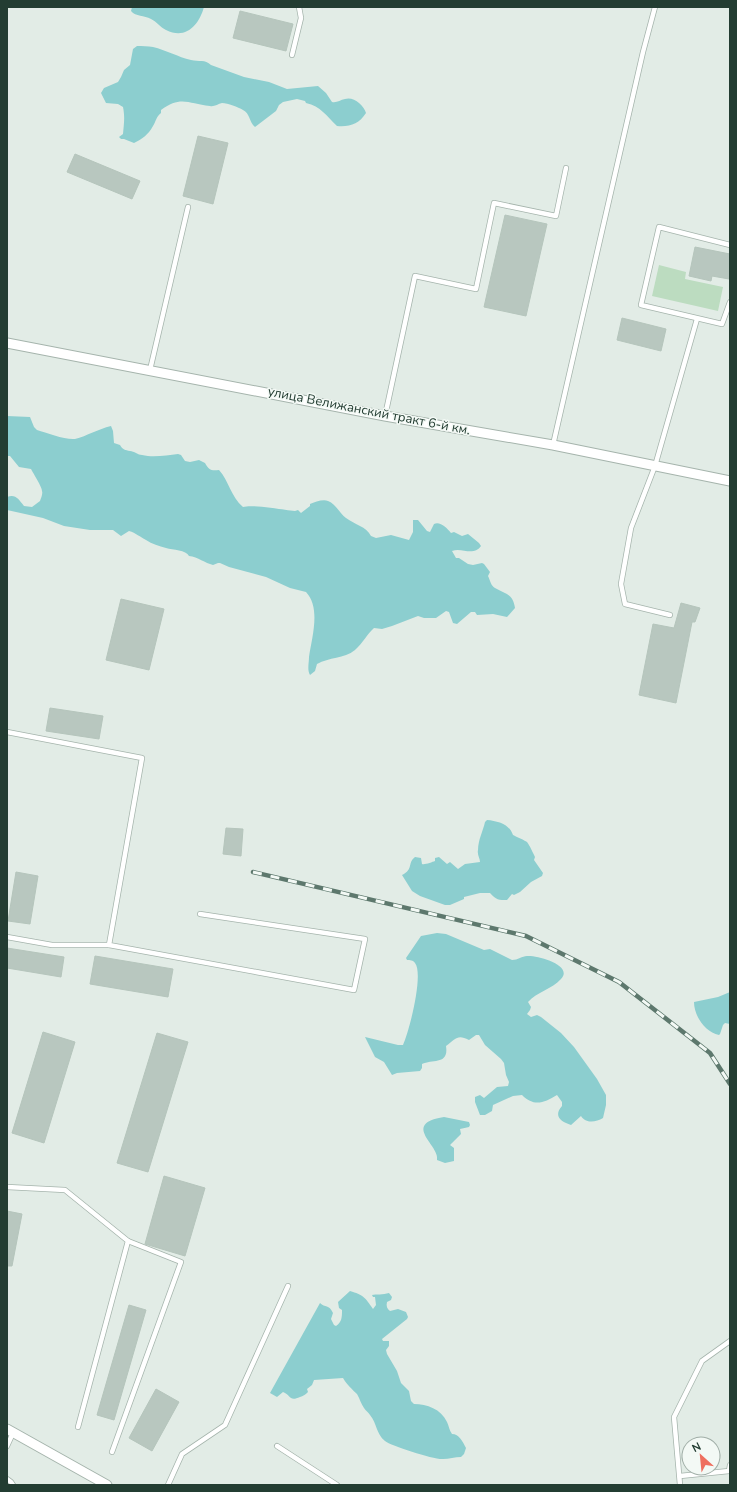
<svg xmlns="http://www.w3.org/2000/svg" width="737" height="1492" font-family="'Nunito Sans',sans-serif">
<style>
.green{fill:#bcdcc0}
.water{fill:#8ccecf}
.building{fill:#b8c7bf;stroke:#b5c5bc}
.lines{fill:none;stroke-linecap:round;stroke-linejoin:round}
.service-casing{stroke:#a5b4ac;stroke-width:6}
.minor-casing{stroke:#a5b4ac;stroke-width:11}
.service{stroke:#fff;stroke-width:4.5}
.minor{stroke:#fff;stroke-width:9}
.rail-casing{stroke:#5d786d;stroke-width:4.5}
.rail{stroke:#f3f9f5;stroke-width:3;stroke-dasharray:9;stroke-linecap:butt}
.labels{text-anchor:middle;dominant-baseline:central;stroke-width:3;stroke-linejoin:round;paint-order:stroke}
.street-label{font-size:13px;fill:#233d32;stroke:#f3f9f5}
</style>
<rect width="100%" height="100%" fill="#e2ece6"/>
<path class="green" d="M 659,265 L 686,272 L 685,279 L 723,287 L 718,311 L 652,296 Z"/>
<g class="water">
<path d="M 132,7 L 204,7 C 199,25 186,40 166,30 C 160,27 157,22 151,19 C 144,15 136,17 131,11 Z"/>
<path d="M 137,46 C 142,46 148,46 153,47 C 166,50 178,57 191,60 C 199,62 205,59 211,65 L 244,77 L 269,82 L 287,89 L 318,86 L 326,93 L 332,102 C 337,103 340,100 345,99 C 353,96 364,105 366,113 C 359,124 350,127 337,126 C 326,116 321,106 306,103 L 305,101 L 297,99 L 283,102 L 279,105 L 276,111 L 255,127 C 249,122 250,113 243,110 C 238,107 228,103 222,103 C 218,104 214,107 210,106 C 189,104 181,95 161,110 L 161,113 C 156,117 156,121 153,126 C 148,135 142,139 134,143 L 124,139 L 121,139 L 119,137 L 123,134 C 124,123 125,117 123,107 L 118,104 L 106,103 L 101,93 L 104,88 L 118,82 L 121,77 L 124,70 L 130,65 L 133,49 Z"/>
<path d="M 7,416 L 30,417 L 34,427 L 37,430 C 47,433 65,440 75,439 C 87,436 98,429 111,426 L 113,431 L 114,443 L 120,445 C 123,450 125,450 130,451 C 134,451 138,455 142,455 C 154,458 167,455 178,454 L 181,455 L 185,461 L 190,462 L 199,460 L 205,463 C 209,470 211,471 219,470 C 229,481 231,497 243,507 C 253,504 283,510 295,511 L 298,510 L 301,513 L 310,506 L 310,504 C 315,502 323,499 328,501 C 336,504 340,514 346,518 C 355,525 366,526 371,536 L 376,538 L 391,535 L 409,540 L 413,532 L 413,520 L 418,520 L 427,531 L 430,532 L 434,524 C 440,521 447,528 451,533 L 454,532 L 462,536 L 468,534 L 479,543 L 481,546 C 473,557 462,547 452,551 L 456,558 L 459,558 L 468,564 L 473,565 L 482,563 L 484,564 L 490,572 L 488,576 C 490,580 491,586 495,588 C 505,594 513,593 515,608 L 507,617 L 493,614 L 477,615 L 475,612 L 471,612 L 457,624 L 453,623 L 449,612 L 446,611 L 436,618 L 424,618 L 418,616 L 392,626 L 382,629 L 374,628 C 367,634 363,643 355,650 C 344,659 329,657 317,664 L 315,671 L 310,675 C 307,670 309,663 309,657 C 312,637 321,608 306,592 L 290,588 L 266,577 L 229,567 L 220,563 L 218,563 L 213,565 C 205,563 198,557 189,556 C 186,550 173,550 166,548 C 159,546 152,544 146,540 C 140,537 136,533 129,531 L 121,536 L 113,530 L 90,530 L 64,526 L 43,518 L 7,510 L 7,497 C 16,494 18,499 24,506 L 32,507 L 40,501 C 41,498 43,494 42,491 C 42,487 33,473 31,469 L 19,467 L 10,456 L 7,456 Z"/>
<path d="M 487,820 C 498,821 509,824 513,835 C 515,836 526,841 527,842 C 529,844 534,855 535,857 L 534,860 L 543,873 L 542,876 L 531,882 L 520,892 L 514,895 L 512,894 L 507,900 C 499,900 496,900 490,893 L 480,893 L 464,897 L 464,899 L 450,905 L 445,905 L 420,896 L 412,891 L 402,875 C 414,869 407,863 415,857 L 421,858 L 422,864 C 425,865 432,862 435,861 L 435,858 L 439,857 L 447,864 L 450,862 L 458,869 L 465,864 L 480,862 C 480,858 477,855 478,850 C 478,840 483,831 485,822 Z"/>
<path d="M 437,933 L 446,934 L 484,950 L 490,949 L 512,960 C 518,960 522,956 527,956 C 537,955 574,965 561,979 C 552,989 537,992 528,1002 L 531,1007 L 530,1010 L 527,1014 L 531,1017 L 537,1015 L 541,1017 L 561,1033 L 574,1047 L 597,1079 L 606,1095 L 606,1105 L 603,1118 C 596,1122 586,1124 581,1116 L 571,1125 C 561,1122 553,1116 562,1106 L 562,1102 L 557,1095 C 544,1103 534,1107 522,1095 L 513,1096 L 493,1105 L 492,1111 L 485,1115 L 480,1115 L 475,1102 L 475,1097 L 480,1095 L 484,1098 L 497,1087 L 508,1086 L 509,1082 L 506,1075 L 504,1063 L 501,1059 L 485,1045 L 479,1035 L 476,1035 L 469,1040 C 457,1034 456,1039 446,1046 C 449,1065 433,1059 422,1064 L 422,1068 L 420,1071 L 397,1073 L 392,1075 L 384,1062 L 375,1057 L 365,1037 L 398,1045 L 403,1045 C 409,1032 424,974 415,963 C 413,960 410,960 407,960 L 406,958 L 421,936 Z"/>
<path d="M 730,992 L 730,1024 L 725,1023 L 723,1025 L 720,1034 L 719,1035 C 705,1032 694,1016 694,1002 L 718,997 Z"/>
<path d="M 444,1117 L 469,1122 L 470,1125 L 469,1127 L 460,1129 L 461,1134 L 450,1145 L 454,1148 L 454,1161 L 445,1163 L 437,1160 C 441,1146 400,1124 444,1117 Z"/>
<path d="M 350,1291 C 363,1295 365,1297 373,1309 L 376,1305 L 375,1297 L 373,1297 L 372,1295 C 376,1294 383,1295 389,1293 L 392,1297 L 391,1300 L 387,1302 C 386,1306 387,1309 390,1311 L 398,1309 L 406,1312 L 408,1317 L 407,1319 L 382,1339 L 383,1341 L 389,1341 L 389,1346 L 386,1350 L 387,1354 L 397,1371 L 401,1383 L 409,1391 L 411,1401 L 414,1404 C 427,1404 441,1409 447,1422 C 449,1426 449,1430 452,1434 C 459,1434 463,1442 466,1448 L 464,1454 L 461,1457 C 455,1457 449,1459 443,1459 C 435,1460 391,1446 385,1441 C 376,1434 377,1423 370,1415 C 368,1412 366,1411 364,1408 C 361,1404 360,1399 357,1394 C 352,1389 347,1385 343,1378 L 314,1380 L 312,1385 L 307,1389 L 308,1392 C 305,1395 303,1396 300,1397 C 289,1402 291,1395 283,1392 L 277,1397 L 270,1393 L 320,1303 C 325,1308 329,1304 333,1313 L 331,1319 L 334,1325 L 336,1326 C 342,1322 342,1317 342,1310 L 339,1308 L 338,1302 Z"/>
</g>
<g class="building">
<path d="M 240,11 L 293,24 L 286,51 L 233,38 Z"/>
<path d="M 198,136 L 228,143 L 213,204 L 183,196 Z"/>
<path d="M 75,154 L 140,181 L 132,199 L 67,172 Z"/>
<path d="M 505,215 L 547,224 L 526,316 L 484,307 Z"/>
<path d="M 695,247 L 730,254 L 730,273 L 729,279 L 712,276 L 711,281 L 689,276 Z"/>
<path d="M 622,318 L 666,329 L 661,351 L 617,340 Z"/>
<path d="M 121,599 L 164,609 L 149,670 L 106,660 Z"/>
<path d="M 681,603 L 700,608 L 695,622 L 692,622 L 676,703 L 639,695 L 653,624 L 674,628 Z"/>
<path d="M 50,708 L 103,716 L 99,739 L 46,731 Z"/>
<path d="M 226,828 L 243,829 L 241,856 L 223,854 Z"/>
<path d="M 16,872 L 38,876 L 30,924 L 8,921 Z"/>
<path d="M 7,948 L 64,957 L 61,977 L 7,968 Z"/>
<path d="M 95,956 L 173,969 L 168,997 L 90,984 Z"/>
<path d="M 43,1032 L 75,1042 L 44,1143 L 12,1133 Z"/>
<path d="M 157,1033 L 188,1042 L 148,1172 L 117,1163 Z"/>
<path d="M 164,1176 L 205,1188 L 185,1256 L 145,1244 Z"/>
<path d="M 7,1211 L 22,1214 L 12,1266 L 7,1266 Z"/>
<path d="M 129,1305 L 146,1310 L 114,1420 L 97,1415 Z"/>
<path d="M 156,1389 L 179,1402 L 152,1451 L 129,1438 Z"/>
</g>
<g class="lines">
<g class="service-casing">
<g id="service">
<path d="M 292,55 L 301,18 L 299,7"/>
<path d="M 730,245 L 659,227 L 641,305 L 722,324 L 730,302"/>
<path d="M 150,370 L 188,207"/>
<path d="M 385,416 L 415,276 L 476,289 L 494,203 L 556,216 L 566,168"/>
<path d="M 553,445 L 643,52 L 655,7"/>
<path d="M 670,615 L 625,604 L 621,584 L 631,528 L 655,466 L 697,319"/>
<path d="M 7,732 L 142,758 L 109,945 L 354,990 L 365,939 L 200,914"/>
<path d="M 7,937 L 52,945 L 109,945"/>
<path d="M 7,1187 L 65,1190 L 128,1241 L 78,1427"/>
<path d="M 7,1446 L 13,1433"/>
<path d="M 277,1446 L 337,1485"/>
<path d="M 112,1452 L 181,1262 L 128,1241"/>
<path d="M 680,1476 L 729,1471 L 730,1465"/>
<path d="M 7,1479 L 11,1482 L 13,1485"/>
<path d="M 168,1485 L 182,1454 L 225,1425 L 288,1286"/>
<path d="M 680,1485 L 674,1417 L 702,1361 L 730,1341"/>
</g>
</g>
<g class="minor-casing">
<g id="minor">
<path d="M 7,343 L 385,416 L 553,445 L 730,481"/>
<path d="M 7,1429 L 107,1485"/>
</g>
</g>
<use href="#service" class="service"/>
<use href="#minor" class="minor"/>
<g class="rail-casing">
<path id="rail" d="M 253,872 L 526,936 L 619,982 L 710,1053 L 730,1084"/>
</g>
<use href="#rail" class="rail"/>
</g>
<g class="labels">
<g class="street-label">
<text transform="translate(369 411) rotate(11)">улица Велижанский тракт 6-й км.</text>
</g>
</g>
<rect width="737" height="1492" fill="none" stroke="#233d32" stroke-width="16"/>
<g transform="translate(701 1456) rotate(333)"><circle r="19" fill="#f3f9f5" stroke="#a0aea7"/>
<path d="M0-3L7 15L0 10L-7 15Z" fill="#ee6f5f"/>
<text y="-6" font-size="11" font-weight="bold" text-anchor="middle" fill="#233d32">N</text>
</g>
</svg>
